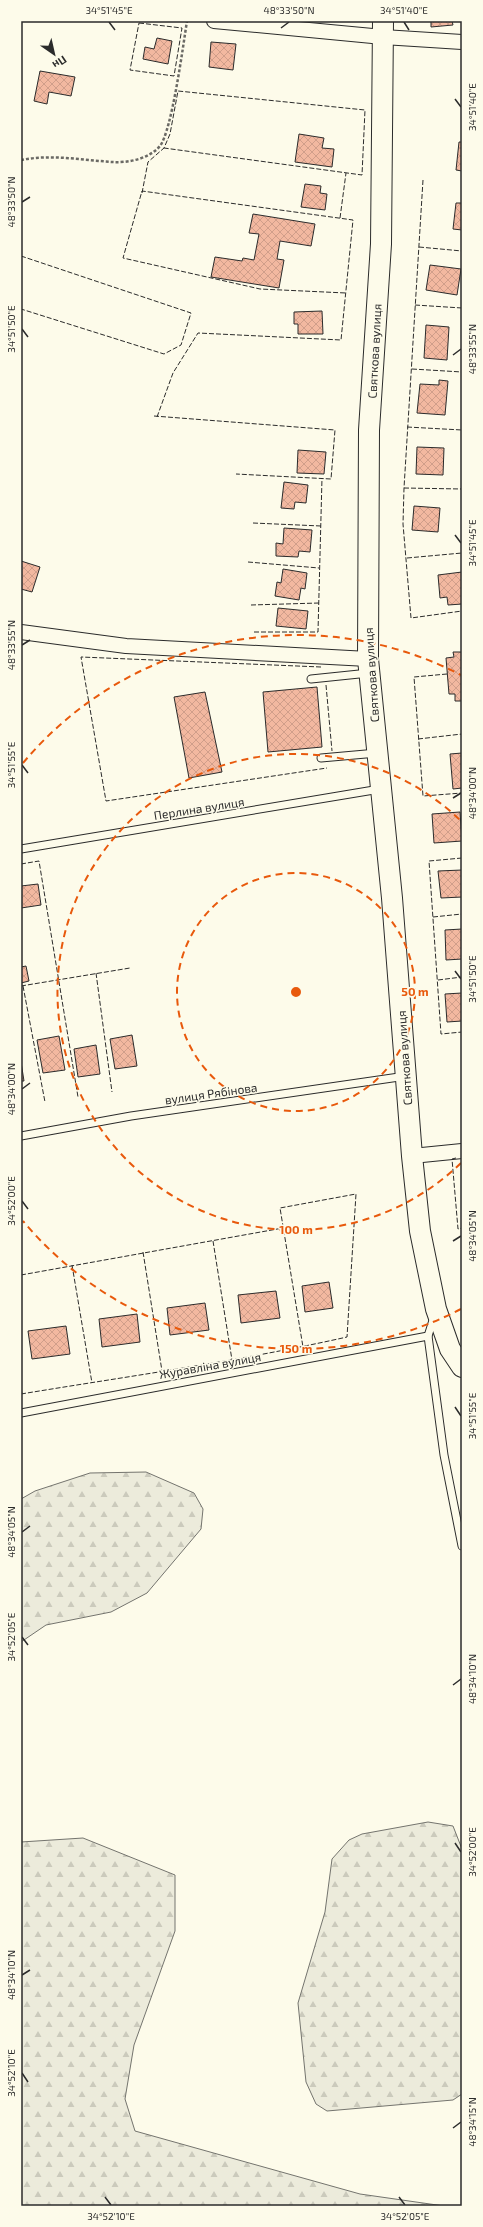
<svg xmlns="http://www.w3.org/2000/svg" width="483" height="2227" font-family="'Exo 2',sans-serif">
<style>
.forest{fill:url(#forest-firs);stroke:#74746e}
.building{fill:url(#building-cross-hatch);stroke:#2b2b2b}
.lines{fill:none;stroke-linecap:round;stroke-linejoin:round}
.service-casing{stroke:#2b2b2b;stroke-width:9}
.minor-casing{stroke:#2b2b2b;stroke-width:16}
.secondary-casing{stroke:#2b2b2b;stroke-width:22}
.path{stroke:#6a6964;stroke-width:2.5;stroke-dasharray:3 2;stroke-linecap:butt}
.service{stroke:#fdfbea;stroke-width:7}
.minor{stroke:#fdfbea;stroke-width:14}
.secondary{stroke:#fdfbea;stroke-width:20}
.fence{stroke:#2b2b2b;stroke-width:1;stroke-dasharray:5 2;stroke-linecap:butt}
.ticks{fill:none;stroke:#2b2b2b;stroke-width:1.5}
.ring{fill:none;stroke:#e8590c;stroke-width:2;stroke-dasharray:7 5}
.labels{text-anchor:middle;dominant-baseline:central;stroke-width:3;stroke-linejoin:round;paint-order:stroke}
.street-label{font-size:12px;fill:#2b2b2b;stroke:#fdfbea}
.centre{fill:#e8590c;stroke:#fdfbea;stroke-width:2}
.ring-label{font-size:12px;text-anchor:middle;font-weight:bold;fill:#e8590c;stroke:#fdfbea;stroke-width:3;stroke-linejoin:round;paint-order:stroke}
.neatline{fill:none;stroke:#2b2b2b;stroke-width:1.5}
.ticks-label{font-size:10px;text-anchor:middle;fill:#2b2b2b}
</style>
<defs>
<pattern id="forest-firs" width="22" height="20" patternUnits="userSpaceOnUse"><rect width="22" height="20" fill="#ecebdb"/><path d="M5 1l3.5 6h-7zM16 11l3.5 6h-7z" fill="#cbcabc"/></pattern>
<pattern id="building-cross-hatch" width="8" height="8" patternUnits="userSpaceOnUse"><rect width="8" height="8" fill="#f2b8a0"/><path d="M0 0l8 8M0 8l8-8" fill="none" stroke="#d09e8a"/></pattern>
</defs>
<rect width="100%" height="100%" fill="#fdfbea"/>
<g class="forest">
<path d="M 146,1472 L 194,1493 L 203,1509 L 201,1529 L 147,1593 L 111,1612 L 46,1625 L 21,1642 L 21,1499 L 35,1491 L 90,1473 Z"/>
<path d="M 428,1822 L 453,1826 L 462,1849 L 462,2094 L 453,2100 L 327,2111 L 316,2104 L 306,2082 L 298,2003 L 325,1912 L 332,1859 L 349,1840 L 362,1834 Z"/>
<path d="M 83,1838 L 175,1875 L 175,1931 L 134,2045 L 125,2099 L 135,2131 L 360,2194 L 444,2206 L 21,2206 L 21,1842 Z"/>
</g>
<g class="building">
<path d="M 431,21 L 452,21 L 453,25 L 431,27 Z"/>
<path d="M 157,38 L 172,41 L 168,64 L 143,59 L 145,47 L 154,49 Z"/>
<path d="M 211,42 L 236,44 L 233,70 L 209,67 Z"/>
<path d="M 40,71 L 75,77 L 71,96 L 49,92 L 47,104 L 34,101 Z"/>
<path d="M 299,134 L 324,138 L 322,148 L 334,149 L 332,167 L 295,162 Z"/>
<path d="M 459,142 L 462,142 L 462,171 L 456,170 Z"/>
<path d="M 305,184 L 321,186 L 320,193 L 327,194 L 325,210 L 301,207 Z"/>
<path d="M 456,203 L 462,203 L 462,230 L 453,229 Z"/>
<path d="M 253,214 L 315,224 L 311,246 L 280,241 L 277,259 L 284,260 L 279,288 L 211,277 L 215,257 L 242,261 L 243,258 L 254,260 L 259,234 L 249,233 Z"/>
<path d="M 430,265 L 461,269 L 457,295 L 426,290 Z"/>
<path d="M 322,311 L 323,334 L 298,334 L 298,324 L 294,324 L 294,312 Z"/>
<path d="M 426,325 L 449,327 L 447,360 L 424,358 Z"/>
<path d="M 439,380 L 448,381 L 445,415 L 417,413 L 420,384 L 439,385 Z"/>
<path d="M 417,447 L 444,448 L 443,475 L 416,474 Z"/>
<path d="M 298,450 L 326,452 L 324,474 L 297,473 Z"/>
<path d="M 284,482 L 308,485 L 306,503 L 295,502 L 294,509 L 281,508 Z"/>
<path d="M 414,506 L 440,508 L 438,532 L 412,530 Z"/>
<path d="M 284,528 L 312,530 L 310,552 L 299,551 L 298,557 L 276,556 L 276,543 L 283,544 Z"/>
<path d="M 21,561 L 40,567 L 32,592 L 21,589 Z"/>
<path d="M 283,569 L 307,573 L 305,589 L 301,588 L 299,600 L 275,596 L 277,582 L 281,583 Z"/>
<path d="M 462,572 L 462,604 L 448,605 L 447,597 L 440,598 L 438,575 Z"/>
<path d="M 278,608 L 308,611 L 306,629 L 276,626 Z"/>
<path d="M 453,652 L 462,652 L 462,701 L 455,701 L 455,694 L 449,694 L 446,658 L 454,657 Z"/>
<path d="M 317,687 L 322,747 L 268,752 L 263,692 Z"/>
<path d="M 205,692 L 222,772 L 189,778 L 174,697 Z"/>
<path d="M 462,753 L 462,788 L 453,789 L 450,754 Z"/>
<path d="M 460,812 L 462,841 L 434,843 L 432,814 Z"/>
<path d="M 462,870 L 462,897 L 441,898 L 438,871 Z"/>
<path d="M 38,884 L 41,905 L 21,908 L 21,886 Z"/>
<path d="M 462,929 L 462,959 L 446,960 L 445,930 Z"/>
<path d="M 26,966 L 29,981 L 21,983 L 21,967 Z"/>
<path d="M 462,993 L 462,1021 L 447,1022 L 445,994 Z"/>
<path d="M 132,1035 L 137,1066 L 115,1069 L 110,1039 Z"/>
<path d="M 59,1036 L 65,1070 L 43,1073 L 37,1040 Z"/>
<path d="M 96,1045 L 100,1074 L 78,1077 L 74,1049 Z"/>
<path d="M 21,1062 L 24,1081 L 21,1081 Z"/>
<path d="M 329,1282 L 333,1308 L 305,1312 L 302,1286 Z"/>
<path d="M 276,1291 L 280,1318 L 241,1323 L 238,1295 Z"/>
<path d="M 205,1303 L 209,1330 L 170,1335 L 167,1308 Z"/>
<path d="M 137,1314 L 140,1342 L 102,1347 L 99,1319 Z"/>
<path d="M 66,1326 L 70,1354 L 32,1359 L 28,1331 Z"/>
</g>
<g class="lines">
<g class="service-casing">
<g id="service">
<path d="M 311,679 L 369,673"/>
<path d="M 321,758 L 377,753"/>
<path d="M 21,849 L 380,789"/>
<path d="M 21,1136 L 131,1116 L 406,1076"/>
<path d="M 434,1317 L 428,1336 L 444,1455 L 462,1546"/>
<path d="M 21,1413 L 428,1336"/>
</g>
</g>
<g class="minor-casing">
<g id="minor">
<path d="M 214,21 L 383,37 L 462,42"/>
<path d="M 21,632 L 126,646 L 368,659"/>
<path d="M 412,1156 L 462,1151"/>
</g>
</g>
<g class="secondary-casing">
<path id="secondary" d="M 383,21 L 381,244 L 369,430 L 368,659 L 392,898 L 412,1156 L 420,1231 L 436,1309 L 450,1349 L 462,1367"/>
</g>
<path class="path" d="M 21,160 C 51,154 82,160 112,162 C 128,163 149,159 160,146 C 172,130 183,46 187,21"/>
<use href="#service" class="service"/>
<use href="#minor" class="minor"/>
<use href="#secondary" class="secondary"/>
<g class="fence">
<path d="M 139,23 L 182,28 L 174,76 L 130,70 Z"/>
<path d="M 423,180 L 404,488 L 403,524 L 411,618 L 462,611"/>
<path d="M 142,193 L 148,162 L 164,148 L 170,134 L 178,91 L 365,110 L 362,175 L 164,148"/>
<path d="M 340,218 L 346,173"/>
<path d="M 419,247 L 462,251"/>
<path d="M 21,256 L 191,313 L 181,345 L 164,354 L 21,309"/>
<path d="M 415,305 L 462,308"/>
<path d="M 412,369 L 462,372"/>
<path d="M 154,416 L 335,430 L 331,479 L 236,474"/>
<path d="M 157,417 L 173,373 L 198,333 L 341,340 L 353,220 L 142,191 L 123,258 L 260,289 L 346,293"/>
<path d="M 407,427 L 462,430"/>
<path d="M 404,488 L 462,489"/>
<path d="M 253,523 L 321,526"/>
<path d="M 407,558 L 462,553"/>
<path d="M 248,562 L 319,568"/>
<path d="M 251,605 L 319,603"/>
<path d="M 254,632 L 318,632 L 322,478"/>
<path d="M 321,667 L 81,657 L 106,801 L 327,768"/>
<path d="M 447,674 L 414,677 L 423,796 L 462,793"/>
<path d="M 326,685 L 332,751"/>
<path d="M 418,739 L 462,734"/>
<path d="M 462,858 L 429,861 L 441,1034 L 462,1032"/>
<path d="M 21,864 L 39,861 L 78,1097"/>
<path d="M 433,917 L 462,914"/>
<path d="M 96,973 L 112,1092"/>
<path d="M 438,980 L 462,977"/>
<path d="M 21,986 L 130,968"/>
<path d="M 23,986 L 45,1102"/>
<path d="M 456,1158 L 452,1159 L 458,1229 L 462,1228"/>
<path d="M 213,1241 L 232,1360"/>
<path d="M 143,1252 L 162,1371"/>
<path d="M 72,1265 L 92,1383"/>
<path d="M 21,1275 L 283,1228"/>
<path d="M 21,1388 L 22,1394"/>
<path d="M 21,1394 C 130,1376 240,1361 347,1337 L 356,1194 L 280,1208 L 303,1347"/>
</g>
</g>
<path class="ticks" d="M 109,22 L 115,30M 404,22 L 409,30M 281,28 L 289,22M 455,99 L 461,107M 22,202 L 30,197M 22,329 L 28,337M 453,355 L 461,349M 455,535 L 461,543M 22,645 L 30,640M 22,765 L 28,773M 453,798 L 461,793M 455,971 L 461,979M 22,1089 L 30,1083M 22,1201 L 28,1209M 453,1241 L 461,1236M 455,1407 L 461,1416M 22,1532 L 30,1526M 22,1637 L 28,1645M 453,1685 L 461,1679M 455,1843 L 461,1852M 22,1975 L 30,1970M 22,2073 L 28,2082M 453,2128 L 461,2122M 105,2197 L 111,2205M 399,2197 L 405,2205"/>
<g class="ring">
<circle cx="296" cy="992" r="119"/>
<path d="M461 1163A238 238 0 1 1 461 821"/>
<path d="M461 1309A357 357 0 0 1 23 1221M23 763A357 357 0 0 1 461 675"/>
</g>
<g class="labels">
<g class="street-label">
<text transform="translate(374 351) rotate(-87)">Святкова вулиця</text>
<text transform="translate(371 675) rotate(-94)">Святкова вулиця</text>
<text transform="translate(199 808) rotate(-9)">Перлина вулиця</text>
<text transform="translate(404 1058) rotate(-94)">Святкова вулиця</text>
<text transform="translate(211 1093) rotate(-8)">вулиця Рябінова</text>
<text transform="translate(210 1365) rotate(-10)">Журавліна вулиця</text>
</g>
</g>
<circle cx="296" cy="992" r="6" class="centre"/>
<g class="ring-label">
<text x="415" y="996">50 m</text>
<text x="296" y="1234">100 m</text>
<text x="296" y="1353">150 m</text>
</g>
<rect width="483" height="2227" fill="none" stroke="#fdfbea" stroke-width="44"/>
<g transform="translate(54 54) rotate(146)" stroke="#fdfbea" stroke-width="3" paint-order="stroke">
<path d="M0-3L7 15L0 10L-7 15Z" fill="#2b2b2b"/>
<text y="-6" font-size="11" font-weight="bold" text-anchor="middle" fill="#2b2b2b">Пн</text>
</g>
<rect x="22" y="22" width="439" height="2183" class="neatline"/>
<g class="ticks-label">
<text x="109" y="14">34°51'45"E</text>
<text x="289" y="14">48°33'50"N</text>
<text x="404" y="14">34°51'40"E</text>
<text transform="translate(472 107) rotate(-90)" y="4">34°51'40"E</text>
<text transform="translate(11 202) rotate(-90)" y="4">48°33'50"N</text>
<text transform="translate(11 329) rotate(-90)" y="4">34°51'50"E</text>
<text transform="translate(472 349) rotate(-90)" y="4">48°33'55"N</text>
<text transform="translate(472 543) rotate(-90)" y="4">34°51'45"E</text>
<text transform="translate(11 645) rotate(-90)" y="4">48°33'55"N</text>
<text transform="translate(11 765) rotate(-90)" y="4">34°51'55"E</text>
<text transform="translate(472 793) rotate(-90)" y="4">48°34'00"N</text>
<text transform="translate(472 979) rotate(-90)" y="4">34°51'50"E</text>
<text transform="translate(11 1089) rotate(-90)" y="4">48°34'00"N</text>
<text transform="translate(11 1201) rotate(-90)" y="4">34°52'00"E</text>
<text transform="translate(472 1236) rotate(-90)" y="4">48°34'05"N</text>
<text transform="translate(472 1416) rotate(-90)" y="4">34°51'55"E</text>
<text transform="translate(11 1532) rotate(-90)" y="4">48°34'05"N</text>
<text transform="translate(11 1637) rotate(-90)" y="4">34°52'05"E</text>
<text transform="translate(472 1679) rotate(-90)" y="4">48°34'10"N</text>
<text transform="translate(472 1852) rotate(-90)" y="4">34°52'00"E</text>
<text transform="translate(11 1975) rotate(-90)" y="4">48°34'10"N</text>
<text transform="translate(11 2073) rotate(-90)" y="4">34°52'10"E</text>
<text transform="translate(472 2122) rotate(-90)" y="4">48°34'15"N</text>
<text x="111" y="2220">34°52'10"E</text>
<text x="405" y="2220">34°52'05"E</text>
</g>
</svg>
